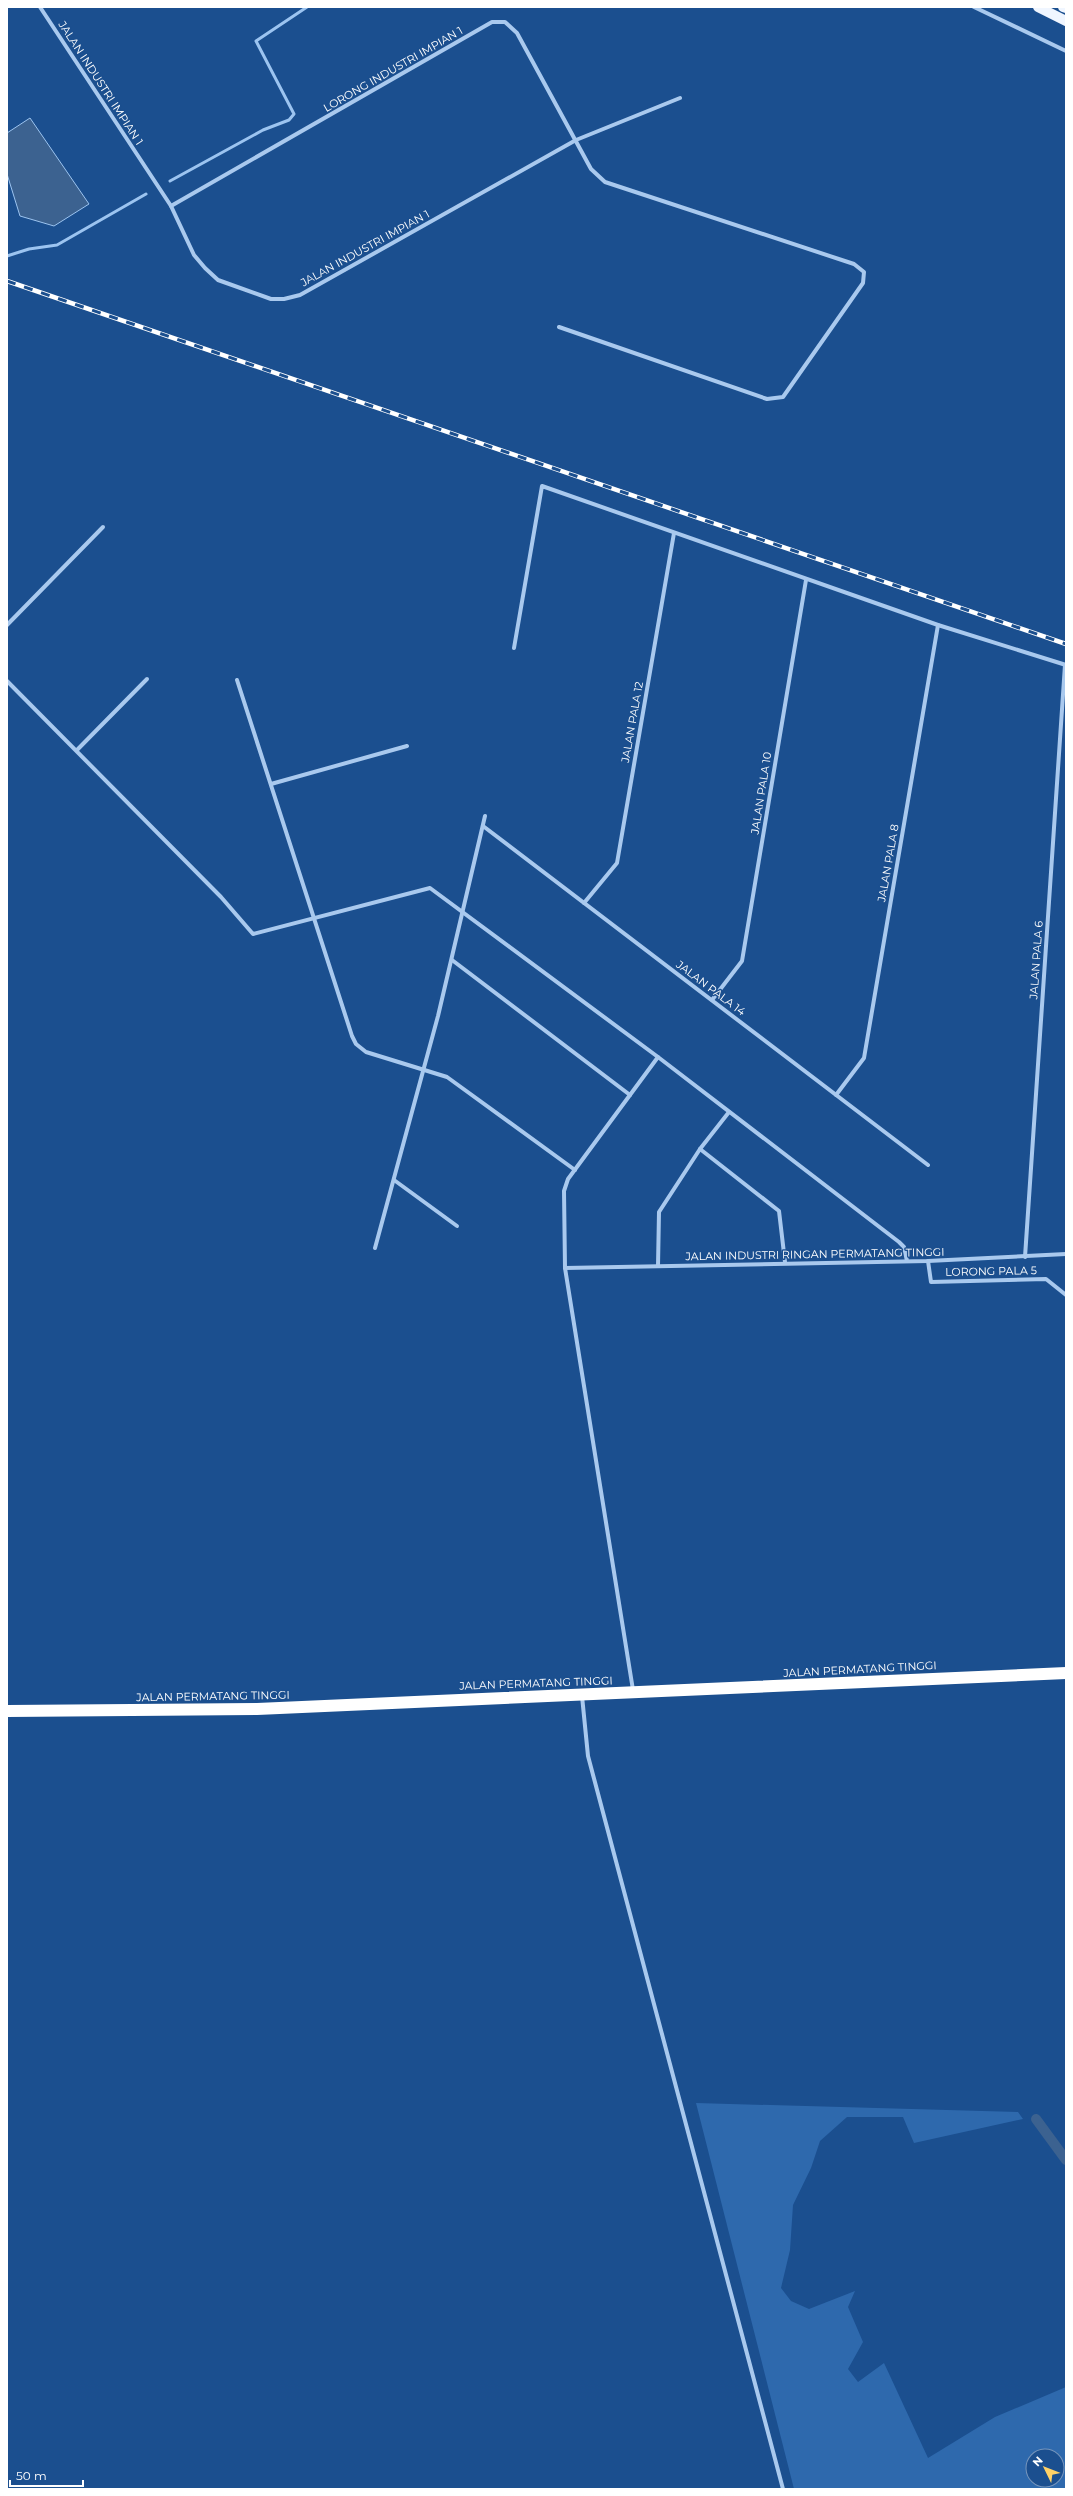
<svg xmlns="http://www.w3.org/2000/svg" width="1073" height="2496" font-family="Montserrat,sans-serif">
<style>
.green{fill:#2e69ad;fill-rule:evenodd}
.water{fill:#3c6290;stroke:#9cc4f0}
.lines{fill:none;stroke-linecap:round;stroke-linejoin:round}
.stream{stroke:#9cc4f0;stroke-width:3}
.canal{stroke:#3c6290;stroke-width:10}
.street{stroke:#a9c9ee;stroke-width:4}
.primary{stroke:#f0f6ff;stroke-width:10}
.highway{stroke:#fff;stroke-width:12}
.rail-casing{stroke:#fff;stroke-width:4.5}
.rail{stroke:#1b4f8f;stroke-width:3;stroke-dasharray:9;stroke-linecap:butt}
.labels{text-anchor:middle;dominant-baseline:central;stroke-width:3;stroke-linejoin:round;paint-order:stroke}
.street-label{font-size:11px;fill:#fff;stroke:#1b4f8f}
</style>
<rect width="100%" height="100%" fill="#1b4f8f"/>
<path class="green" d="M 696,2103 L 1018,2112 L 1023,2119 L 914,2143 L 903,2117 L 847,2117 L 820,2141 L 811,2168 L 793,2205 L 790,2250 L 781,2288 L 791,2301 L 809,2309 L 855,2291 L 848,2307 L 863,2342 L 848,2369 L 858,2382 L 884,2363 L 928,2458 L 995,2417 L 1066,2387 L 1066,2489 L 794,2489 ZM 1033,2456 L 1057,2456 L 1057,2480 L 1033,2480 Z"/>
<path class="water" d="M 30,118 L 89,204 L 54,226 L 20,216 L 7,174 L 7,133 Z"/>
<g class="lines">
<g class="stream">
<path d="M 170,181 L 263,130 L 289,120 L 294,114 L 256,41 L 307,7"/>
<path d="M 7,256 L 29,249 L 57,245 L 146,194"/>
</g>
<path class="canal" d="M 1036,2119 L 1066,2160"/>
<g class="street">
<path d="M 40,7 L 171,206 L 194,255 L 205,268 L 218,280 L 271,299 L 284,299 L 300,295 L 576,140 L 680,98"/>
<path d="M 974,7 L 1066,51"/>
<path d="M 171,206 L 492,22 L 505,22 L 517,33 L 591,169 L 605,182 L 854,264 L 864,272 L 863,283 L 783,397 L 767,399 L 559,327"/>
<path d="M 7,625 L 103,527"/>
<path d="M 514,648 L 542,486 L 938,625 L 1066,665"/>
<path d="M 237,680 L 352,1036 L 356,1044 L 366,1052 L 447,1077 L 575,1170"/>
<path d="M 7,681 L 221,897 L 253,934 L 430,888 L 658,1057 L 899,1242 L 904,1247 L 907,1261"/>
<path d="M 77,750 L 147,679"/>
<path d="M 271,784 L 407,746"/>
<path d="M 483,826 L 928,1165"/>
<path d="M 584,903 L 617,863 L 674,533"/>
<path d="M 452,960 L 630,1095"/>
<path d="M 712,1000 L 742,961 L 806,580"/>
<path d="M 836,1095 L 864,1058 L 938,625"/>
<path d="M 700,1149 L 779,1211 L 785,1262"/>
<path d="M 394,1180 L 457,1226"/>
<path d="M 375,1248 L 438,1016 L 485,816"/>
<path d="M 1025,1257 L 1065,665"/>
<path d="M 928,1261 L 931,1282 L 1046,1279 L 1066,1295"/>
<path d="M 658,1266 L 659,1212 L 700,1149 L 729,1112"/>
<path d="M 565,1268 L 928,1261 L 1066,1254"/>
<path d="M 633,1690 L 565,1268 L 564,1191 L 568,1179 L 658,1057"/>
<path d="M 582,1696 L 588,1756 L 783,2489"/>
</g>
<g class="primary">
<path d="M 1038,7 L 1066,21"/>
<path d="M 1063,7 L 1066,8"/>
</g>
<path class="highway" d="M 7,1711 L 257,1709 L 1066,1673"/>
<g class="rail-casing">
<path id="rail" d="M 7,281 L 1066,644"/>
</g>
<use href="#rail" class="rail"/>
</g>
<g class="labels">
<g class="street-label">
<text transform="translate(393 69) rotate(-30)">LORONG INDUSTRI IMPIAN 1</text>
<text transform="translate(101 83) rotate(57)">JALAN INDUSTRI IMPIAN 1</text>
<text transform="translate(365 248) rotate(-29)">JALAN INDUSTRI IMPIAN 1</text>
<text transform="translate(632 722) rotate(-80)">JALAN PALA 12</text>
<text transform="translate(761 793) rotate(-81)">JALAN PALA 10</text>
<text transform="translate(888 863) rotate(-80)">JALAN PALA 8</text>
<text transform="translate(1036 960) rotate(-86)">JALAN PALA 6</text>
<text transform="translate(711 988) rotate(37)">JALAN PALA 14</text>
<text transform="translate(815 1254) rotate(-1)">JALAN INDUSTRI RINGAN PERMATANG TINGGI</text>
<text transform="translate(991 1271) rotate(-1)">LORONG PALA 5</text>
<text transform="translate(860 1669) rotate(-3)">JALAN PERMATANG TINGGI</text>
<text transform="translate(536 1683) rotate(-2)">JALAN PERMATANG TINGGI</text>
<text transform="translate(213 1696) rotate(-1)">JALAN PERMATANG TINGGI</text>
</g>
</g>
<rect width="1073" height="2496" fill="none" stroke="#ffffff" stroke-width="16"/>
<g transform="translate(1045 2468) rotate(313)"><circle r="19" fill="#1b4f8f" stroke="#7695bc"/>
<path d="M0-3L7 15L0 10L-7 15Z" fill="#ffd166"/>
<text y="-6" font-size="11" font-weight="bold" text-anchor="middle" fill="#ffffff">N</text>
</g>
<path d="M10 2480v6h73v-6" fill="none" stroke="#ffffff" stroke-width="2"/>
<text x="16" y="2480" font-size="12" fill="#ffffff" stroke="#1b4f8f" stroke-width="3" paint-order="stroke">50 m</text>
</svg>
